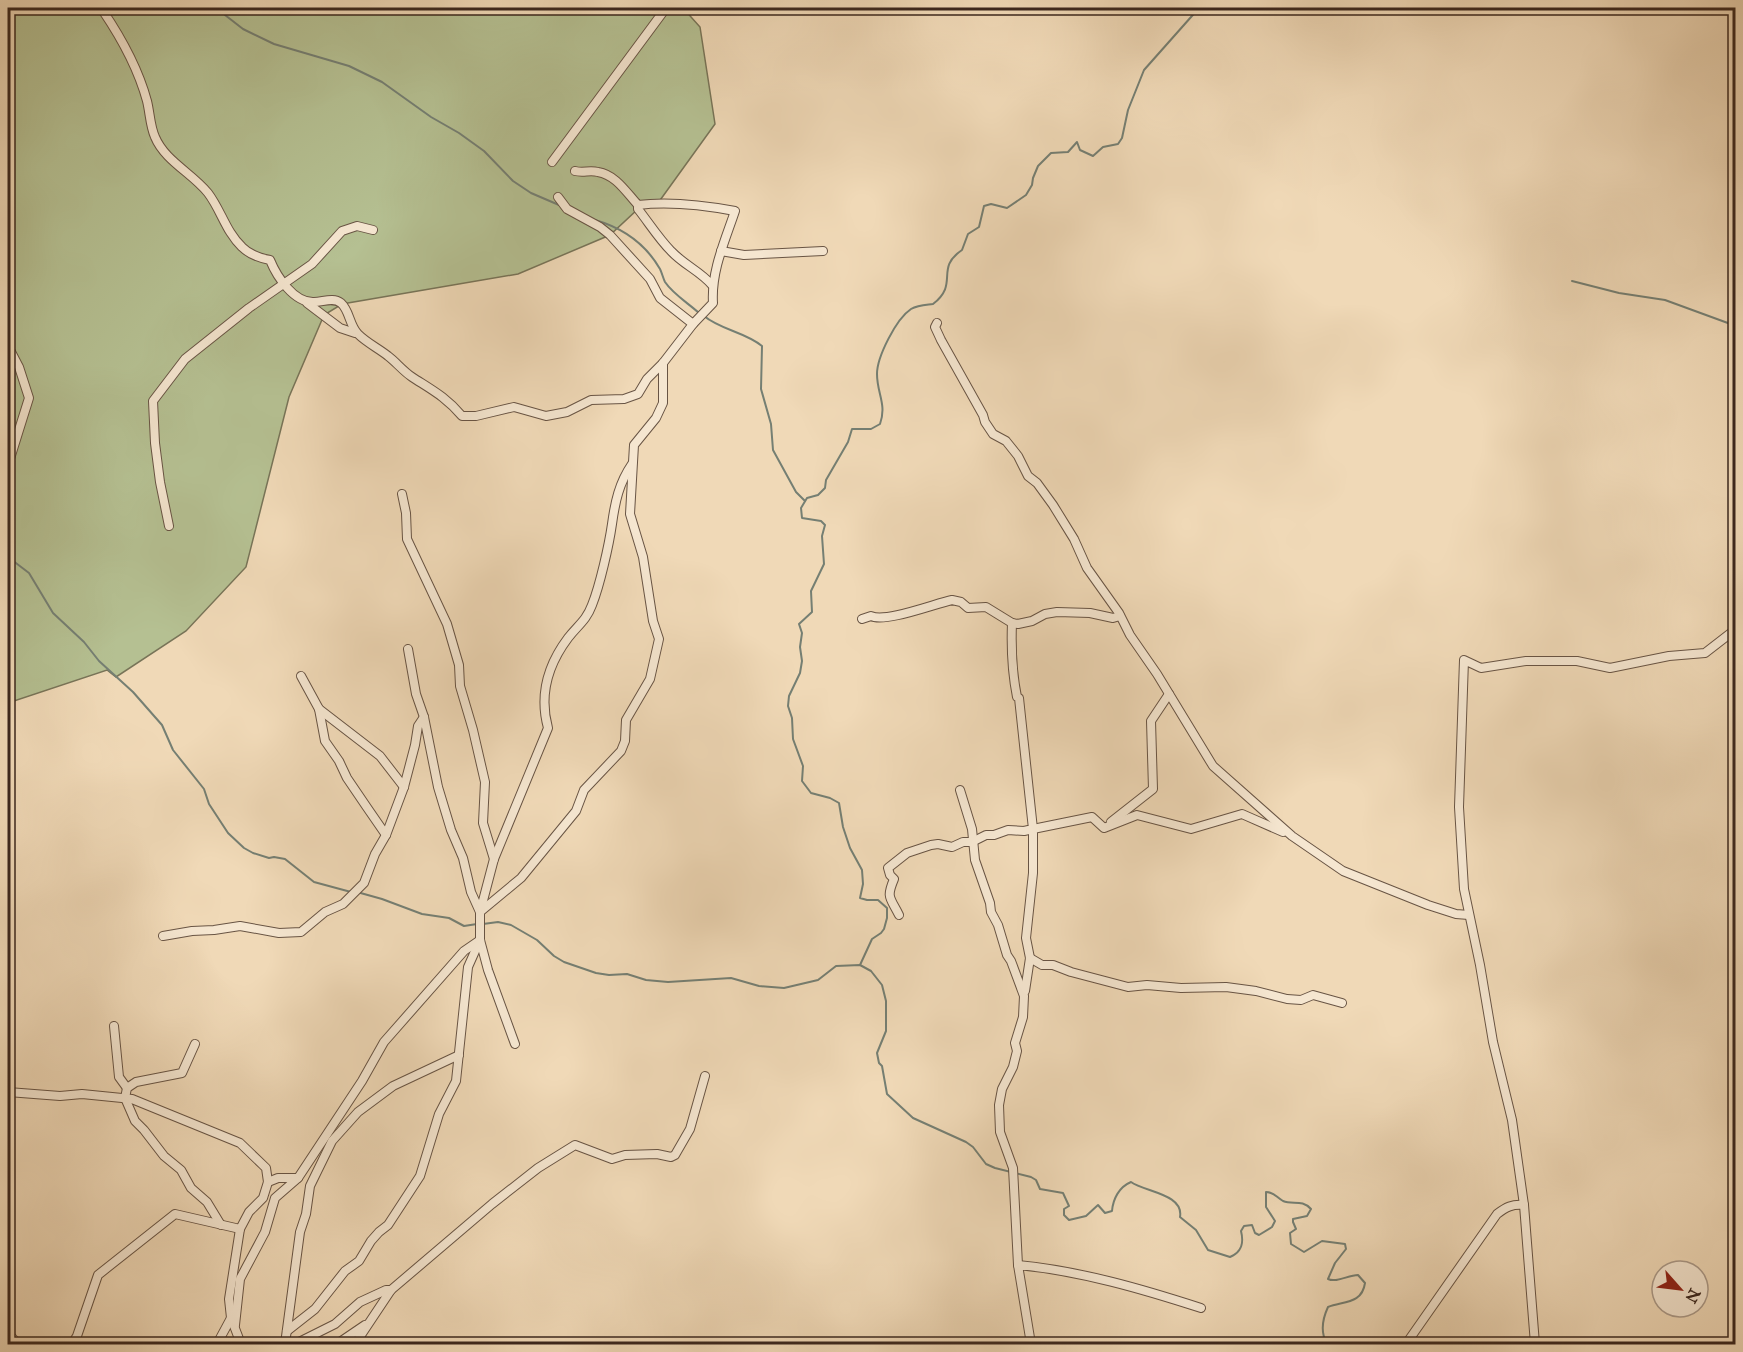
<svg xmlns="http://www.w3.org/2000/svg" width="1743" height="1352" font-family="'IM FELL Great Primer',serif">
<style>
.green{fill:#b5c092;stroke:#787458;stroke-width:1.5}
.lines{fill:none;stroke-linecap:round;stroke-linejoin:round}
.stream{stroke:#757f73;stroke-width:2}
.minor-casing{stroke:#685444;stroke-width:10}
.minor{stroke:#f5e6d0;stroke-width:8}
</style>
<rect width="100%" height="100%" fill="#f0d9b7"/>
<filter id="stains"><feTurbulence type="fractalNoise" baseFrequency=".00333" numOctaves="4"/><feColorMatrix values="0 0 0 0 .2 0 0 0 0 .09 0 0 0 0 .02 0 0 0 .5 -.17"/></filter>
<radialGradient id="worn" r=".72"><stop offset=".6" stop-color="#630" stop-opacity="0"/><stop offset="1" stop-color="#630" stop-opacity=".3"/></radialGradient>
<path class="green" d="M 8,8 L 683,8 L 700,27 L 715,124 L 658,203 L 638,209 L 610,235 L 518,274 L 342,304 L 324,315 L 289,397 L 246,567 L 186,631 L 116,677 L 107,670 L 8,703 Z"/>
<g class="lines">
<g class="stream">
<path d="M 220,8 L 225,15 L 243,29 L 274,44 L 349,66 L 382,82 L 431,117 L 459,133 L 484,151 L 513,181 L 531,193 L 559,205"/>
<path d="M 595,220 C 623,228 645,243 660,269 C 662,273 663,278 665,282 C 673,294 688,303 699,313"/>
<path d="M 1572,281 L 1619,293 L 1665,300 L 1736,326"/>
<path d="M 704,316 C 721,330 745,332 762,346 L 761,389 L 771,424 L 773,450 L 796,492 L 805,501"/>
<path d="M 8,557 L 29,573 L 53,613 L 84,642 L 99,661 L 133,692 L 162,725 L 173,750 L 204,789 L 209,804 L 228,833 L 244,848 L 253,853 L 269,858 L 274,857 L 285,859 L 314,882 L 351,892"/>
<path d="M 357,892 L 382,899 L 422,914 L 449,918 L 464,926 L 477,924"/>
<path d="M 483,924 L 498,922 L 511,925 L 537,940 L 554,956 L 564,962 L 596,973 L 609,975 L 627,974 L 646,980 L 668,982 L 731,978 L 759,986 L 784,988 L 818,980 L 836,966 L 860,965 L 871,971 L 882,985 L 886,1001 L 886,1031 L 877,1053 L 879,1063 L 882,1066 L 887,1094 L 913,1118 L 966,1142 L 973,1147 L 986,1164 L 995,1168 L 1031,1177 L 1036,1180 L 1040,1189 L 1063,1193 L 1069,1206 L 1064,1209 L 1064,1215 L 1069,1220 L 1086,1216 L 1098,1205 L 1105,1213 L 1112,1211 C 1113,1199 1119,1187 1131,1182 C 1145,1192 1184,1194 1180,1217 L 1196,1230 L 1208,1250 L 1230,1257 C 1242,1252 1244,1243 1241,1231 L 1244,1226 L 1252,1225 L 1255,1233 L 1259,1235 L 1272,1227 L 1275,1221 L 1266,1207 L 1266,1192 C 1274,1192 1276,1197 1283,1201 C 1293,1205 1302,1199 1311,1209 L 1307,1216 L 1293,1219 L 1293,1222 L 1296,1229 L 1290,1233 L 1291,1244 L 1304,1252 L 1322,1241 L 1345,1244 L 1346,1249 L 1335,1263 L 1328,1279 C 1337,1283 1348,1275 1358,1275 L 1365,1283 C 1362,1304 1344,1301 1328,1307 C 1322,1320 1320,1332 1327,1344"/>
<path d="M 860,965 L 872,939 L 881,933 L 884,929 L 887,918 L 887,908 L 878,900 L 867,900 L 860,898 L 863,884 L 862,870 L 850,848 L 843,827 L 839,803 L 830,798 L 811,793 L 802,781 L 803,766 L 793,739 L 792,718 L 788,706 L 789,696 L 800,673 L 802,661 L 800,647 L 802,633 L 799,624 L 812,612 L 811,591 L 824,564 L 822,536 L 825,525 L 821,521 L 802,518 L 801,508 L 807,498 L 818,495 L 825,488 L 826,480 L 848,442 L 852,429 L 871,429 L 880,424 C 887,404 877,394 877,374 C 877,357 896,319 911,309 C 918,305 925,305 933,304 C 960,283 934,269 962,250 L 968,234 L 979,227 L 984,206 L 991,204 L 1007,208 L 1026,195 L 1032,185 L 1033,178 L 1038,166 L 1051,153 L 1068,152 L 1077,142 L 1080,150 L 1093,156 L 1103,147 L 1118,144 L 1122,138 L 1128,110 L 1144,70 L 1199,8"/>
</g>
<g class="minor-casing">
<g id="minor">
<path d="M 103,8 L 103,11 C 122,39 138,68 147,101 C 150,113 150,126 155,137 C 165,161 192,173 208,193 C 221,210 226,232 242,247 C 250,255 259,258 270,260 C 277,277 294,303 314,302 C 323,302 333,297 341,303 C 350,311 349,325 358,334 C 367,343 378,348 388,356 C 396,362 403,371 412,377 C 432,390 446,397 462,416 L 476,416 L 514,407 L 546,416 L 567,412 L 591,400 L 624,399 L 638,394 L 647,379 L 663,363 L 693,324 L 713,303 C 711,271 725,241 735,211 C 703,205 670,201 638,205 C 626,192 616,175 598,172 C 590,170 583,173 575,171"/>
<path d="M 552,162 L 666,8"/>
<path d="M 558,197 L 567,209 L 600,227 L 610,235 L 650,279 L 660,298 L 693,324"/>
<path d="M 638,205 L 638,209 C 649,223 659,239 671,251 C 684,265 700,271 712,285"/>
<path d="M 721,251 L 744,255 L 823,251"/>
<path d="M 307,303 L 340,328 L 355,333"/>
<path d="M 937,323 L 935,327 L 941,340 L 983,415 L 985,422 L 993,434 L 1006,441 L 1018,456 L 1028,476 L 1037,483 L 1053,505 L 1074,539 L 1087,568 L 1119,613 L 1130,635 L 1157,674 L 1213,766 L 1292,836 L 1343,871 L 1428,905 L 1456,914 L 1469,915"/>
<path d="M 8,346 L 19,367 L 29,398 L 8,465"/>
<path d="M 402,494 L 406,513 L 407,539 L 447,624 L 459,665 L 460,686 L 473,730 L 485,782 L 483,823 L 494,859"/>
<path d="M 169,526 L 160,482 L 155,443 L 153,401 L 185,359 L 249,308 L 312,264 L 342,231 L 357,226 L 373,230"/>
<path d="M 862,619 L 871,616 C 885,623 934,604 952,600 L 961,602 L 968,608 L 986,607 L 1012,623 L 1018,624 L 1032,621 L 1045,614 L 1057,612 L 1090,613 L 1113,618 L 1120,616"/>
<path d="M 408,649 L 416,694 L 424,717 L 438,787 L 451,830 L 463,858 L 471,892 L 480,912"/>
<path d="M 301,676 L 319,709 L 380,756 L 404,787"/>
<path d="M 319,709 L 325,741 L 339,761 L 347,778 L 366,806 L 386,835"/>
<path d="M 960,790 L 972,829 L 975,860 L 990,903 L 991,912 L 998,925 L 1007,955 L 1011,961 L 1024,996 L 1023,1017 L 1015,1043 L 1017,1051 L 1013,1067 L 1002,1089 L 999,1105 L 1000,1132 L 1013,1168 L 1018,1265"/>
<path d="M 1111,822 L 1153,789 L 1151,721 L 1169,694"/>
<path d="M 480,912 L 521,878 L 576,811 L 584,790 L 621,751 L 625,741 L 626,720 L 650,679 L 659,639 L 653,621 L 643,557 L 630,514 L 634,445 L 656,418 L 663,403 L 663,363"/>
<path d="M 899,915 C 890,897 886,898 894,879 L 890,875 L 888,868 L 907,853 L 931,845 L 938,844 L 952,847 L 963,842 L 972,842 L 986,835 L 994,835 L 1008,830 L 1024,831 L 1033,829 L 1019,698 L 1017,697 C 1012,672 1011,648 1012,623"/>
<path d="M 163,936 L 192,931 L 214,930 L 240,926 L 279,933 L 301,932 L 325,912 L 343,904 L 364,883 L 375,854 L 386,835 L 404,787 L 415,745 L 418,726 L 424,717"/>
<path d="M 1030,958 L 1042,965 L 1053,965 L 1071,972 L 1128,987 L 1147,985 L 1181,988 L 1226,987 L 1256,991 L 1287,999 L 1301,1000 L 1313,995 L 1342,1003"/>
<path d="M 1025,991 L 1030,958 L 1026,938 L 1033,873 L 1033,829 L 1092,817 L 1104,828 L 1137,815 L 1191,829 L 1242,814 L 1283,832"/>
<path d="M 114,1026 L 119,1077 L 127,1088"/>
<path d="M 195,1044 L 182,1073 L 136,1082 L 127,1088 L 125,1098 L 135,1121 L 144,1130 L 164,1156 L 181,1170 L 191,1188 L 207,1202 L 221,1225"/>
<path d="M 515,1044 L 488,970 L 480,940 L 480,912 L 494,859 L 548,728 C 539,695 547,666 568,638 C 578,625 586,621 592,605 C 600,585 609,545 612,524 C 615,502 619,483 632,464"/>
<path d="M 8,1092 L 60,1096 L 82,1094 L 132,1099 L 240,1143 L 266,1168 L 268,1182 L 263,1198 L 249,1212 L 240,1229 L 229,1299 L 231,1318 L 241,1344"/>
<path d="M 268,1182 L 278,1178 L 298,1178 L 362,1081 L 384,1042 L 464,951 L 480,940"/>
<path d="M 235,1325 L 240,1279 L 265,1232 L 275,1198 L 298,1178"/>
<path d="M 287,1331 L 315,1309 L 345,1271 L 359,1261 L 371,1241 L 379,1232 L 388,1225 L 420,1176 L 439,1114 L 456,1081 L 468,967 L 480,940"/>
<path d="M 8,1333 L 18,1344"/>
<path d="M 72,1344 L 77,1336 L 98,1275 L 175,1214 L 240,1229"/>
<path d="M 217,1344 L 231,1318"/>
<path d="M 285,1344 L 300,1232 L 306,1214 L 310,1186 L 332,1141 L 358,1112 L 393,1086 L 459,1055"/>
<path d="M 295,1344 L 335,1324 L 360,1302 L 386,1290 L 391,1290"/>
<path d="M 337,1344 L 365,1325"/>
<path d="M 355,1344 L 391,1290 L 492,1204 L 538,1168 L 575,1145 L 612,1159 L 625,1155 L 657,1154 L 671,1157 L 675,1155 L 690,1129 L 705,1076"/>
<path d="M 1031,1344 L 1018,1265 C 1081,1271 1142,1289 1201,1308"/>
<path d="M 1406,1344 L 1497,1214 C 1506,1207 1512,1204 1524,1205"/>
<path d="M 1535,1344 L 1524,1205 L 1512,1120 L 1493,1042 L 1480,965 L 1464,889 L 1459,807 L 1464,660 L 1481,668 L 1526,661 L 1577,661 L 1610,668 L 1669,656 L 1705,653 L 1736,629"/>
</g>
</g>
<use href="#minor" class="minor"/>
</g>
<rect width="1743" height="1352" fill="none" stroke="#f0d9b7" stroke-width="30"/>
<rect x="9" y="9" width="1725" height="1334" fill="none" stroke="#3b271e" stroke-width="3"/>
<rect x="15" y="15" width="1713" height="1322" fill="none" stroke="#3b271e" stroke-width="1.5"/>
<g transform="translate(1680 1289) rotate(118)"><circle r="28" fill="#f5e6d0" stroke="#ab9a89" stroke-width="1.5"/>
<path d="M0-4.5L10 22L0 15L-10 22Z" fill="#8f2418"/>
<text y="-9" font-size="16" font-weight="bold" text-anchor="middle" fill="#3b271e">N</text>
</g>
<rect width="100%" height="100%" filter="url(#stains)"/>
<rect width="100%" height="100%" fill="url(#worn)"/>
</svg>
